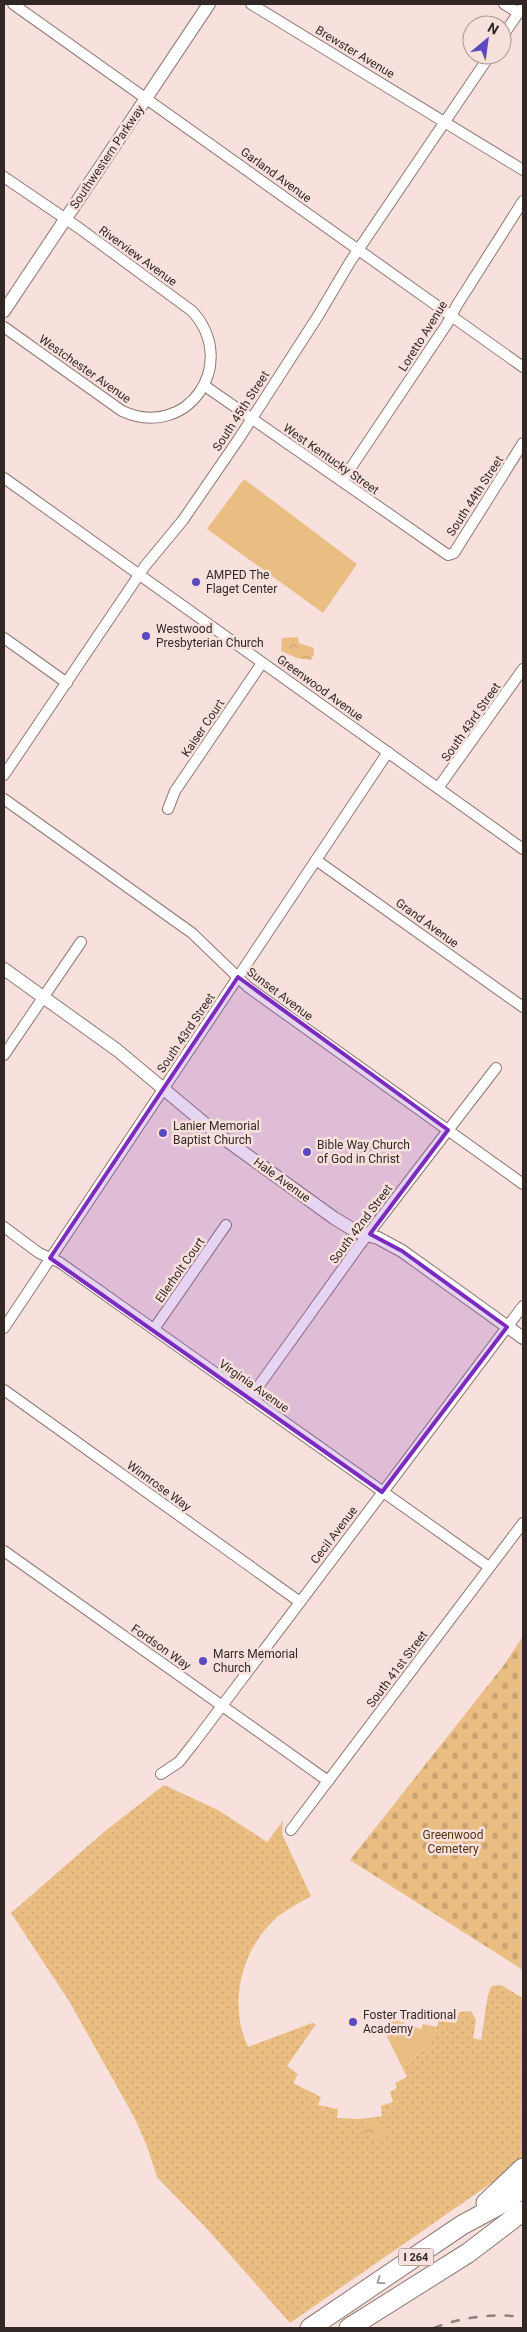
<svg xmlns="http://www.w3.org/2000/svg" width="527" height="2332" font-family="Roboto,sans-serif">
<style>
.grass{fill:url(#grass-dots)}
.cemetery{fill:url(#cemetery-stones)}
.park{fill:url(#park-crowns)}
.garden{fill:#eabd83}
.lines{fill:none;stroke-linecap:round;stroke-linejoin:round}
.minor-casing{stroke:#8e7975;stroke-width:12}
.tertiary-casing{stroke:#8e7975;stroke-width:14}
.motorway-casing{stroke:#8e7975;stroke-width:21}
.minor{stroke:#fff;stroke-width:10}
.tertiary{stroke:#fff;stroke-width:12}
.motorway{stroke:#fff;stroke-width:19}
.rail{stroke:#90807d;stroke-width:2.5;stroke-dasharray:9 9;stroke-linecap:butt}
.oneway{stroke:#a29e9d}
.marked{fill:#7b2cbf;fill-opacity:0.2;stroke:#7b2cbf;stroke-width:4;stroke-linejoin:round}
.poi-dot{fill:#5a49c1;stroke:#f8e1dc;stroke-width:2}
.labels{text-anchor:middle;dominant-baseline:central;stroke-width:5;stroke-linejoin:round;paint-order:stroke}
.shield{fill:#f8e1dc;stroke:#6d605d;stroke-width:1}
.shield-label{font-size:11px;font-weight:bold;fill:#312826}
.street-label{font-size:12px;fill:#312826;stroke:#f8e1dc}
.poi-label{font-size:12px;fill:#312826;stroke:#f8e1dc;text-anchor:start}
.park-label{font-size:12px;fill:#4f3611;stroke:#f8e1dc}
</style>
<defs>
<pattern id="grass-dots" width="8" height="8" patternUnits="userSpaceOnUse" patternTransform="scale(1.25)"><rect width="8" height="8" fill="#eabd83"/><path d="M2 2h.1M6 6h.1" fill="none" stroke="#c9a271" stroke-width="1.8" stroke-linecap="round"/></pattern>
<pattern id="cemetery-stones" width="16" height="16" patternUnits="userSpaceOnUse" patternTransform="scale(1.25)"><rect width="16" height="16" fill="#eabd83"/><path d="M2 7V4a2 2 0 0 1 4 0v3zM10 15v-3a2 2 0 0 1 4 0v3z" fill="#c9a271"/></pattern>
<pattern id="park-crowns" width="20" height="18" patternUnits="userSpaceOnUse" patternTransform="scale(1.25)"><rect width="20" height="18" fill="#eabd83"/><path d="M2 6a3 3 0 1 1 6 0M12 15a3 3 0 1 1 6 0" fill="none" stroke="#c9a271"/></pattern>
</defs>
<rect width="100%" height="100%" fill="#f8e1dc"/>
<path class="grass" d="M 164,1785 L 218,1810 L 267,1842 L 283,1821 L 282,1834 L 311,1896 C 301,1902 291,1907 281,1914 C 242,1945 227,2002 248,2047 L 312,2023 L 316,2024 L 287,2066 L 298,2074 L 293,2083 L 321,2097 L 318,2105 L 338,2109 L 337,2118 L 360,2119 L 382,2116 L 381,2106 L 393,2102 L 390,2092 L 397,2088 L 395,2083 L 407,2077 L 402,2067 L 428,2047 L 439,2021 L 456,2023 L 459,2012 L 471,2011 L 476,2020 L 473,2038 L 481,2040 C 484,2028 486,1992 492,1986 L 501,1985 L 523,1998 L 523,2156 L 500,2177 L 290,2323 L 210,2232 L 157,2177 L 147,2146 L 134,2117 L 69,2001 L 11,1913 L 104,1832 Z"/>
<path class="cemetery" d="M 523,1636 L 523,1970 L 350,1860 L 504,1665 Z"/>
<g class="park">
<path d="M 298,637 L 299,643 L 314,648 L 314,654 L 311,660 L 297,658 L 281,651 L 282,638 Z"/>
<path d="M 370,2119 L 385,2130 L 376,2142 L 362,2131 Z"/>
</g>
<g class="garden">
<path d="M 244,479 L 357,564 L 323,613 L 207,529 Z"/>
<path d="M 390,2018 L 421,2029 L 423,2024 L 437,2027 L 428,2047 L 402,2067 L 384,2030 Z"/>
</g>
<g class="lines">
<g class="minor-casing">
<g id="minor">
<path d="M 13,4 L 523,367"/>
<path d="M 251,4 L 523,170"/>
<path d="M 504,4 L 519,13"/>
<path d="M 502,37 L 523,6"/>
<path d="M 4,177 L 79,228 L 192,311 C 240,363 188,441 122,411 L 4,327"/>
<path d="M 205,386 L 448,555 L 454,553 L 523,443"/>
<path d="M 4,478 L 523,849"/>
<path d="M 342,481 L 447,324 L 457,305 L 523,201"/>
<path d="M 4,638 L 67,683"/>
<path d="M 4,775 L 145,566 L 183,520 L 238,440 L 318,316 L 350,262 L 490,55"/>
<path d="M 438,788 L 523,669"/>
<path d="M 4,799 L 192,933 L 248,987 L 523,1184"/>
<path d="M 168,809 L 175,791 L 262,663"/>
<path d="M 316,860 L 523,1007"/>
<path d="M 4,1055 L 81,942"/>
<path d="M 4,1227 L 39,1253 L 59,1262 L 489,1567"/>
<path d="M 4,1328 L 388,752"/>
<path d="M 154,1329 L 226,1225"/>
<path d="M 4,1390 L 300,1602"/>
<path d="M 250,1398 L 359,1246 L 496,1068"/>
<path d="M 4,1551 L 328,1781"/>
<path d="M 161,1774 L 179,1762 L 194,1743 L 523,1306"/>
<path d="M 291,1830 L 523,1523"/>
</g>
</g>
<g class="tertiary-casing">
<g id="tertiary">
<path d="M 4,311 L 209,4"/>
<path d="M 4,969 L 117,1050 L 215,1132 L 334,1218 L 357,1232 L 378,1238 L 402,1251 L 523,1338"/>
</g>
</g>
<g class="motorway-casing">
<g id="motorway">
<path d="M 486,2203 L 523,2168"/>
<path d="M 310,2328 L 462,2225 L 501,2204 L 523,2188"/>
<path d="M 349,2328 L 468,2253 L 523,2211"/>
</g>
</g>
<use href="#minor" class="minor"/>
<use href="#tertiary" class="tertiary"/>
<use href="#motorway" class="motorway"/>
<path class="rail" d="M 434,2328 C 461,2317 494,2313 523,2317"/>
</g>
<defs><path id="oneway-chevron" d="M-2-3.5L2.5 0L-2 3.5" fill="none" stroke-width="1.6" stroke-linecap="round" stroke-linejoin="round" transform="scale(1.25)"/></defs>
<use class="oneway" href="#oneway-chevron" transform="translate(380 2281) rotate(146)"/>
<path class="marked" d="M 238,977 L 448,1130 L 370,1234 L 402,1251 L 507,1327 L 382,1492 L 50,1258 Z"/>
<g class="poi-dot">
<circle cx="196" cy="582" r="5"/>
<circle cx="146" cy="636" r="5"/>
<circle cx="163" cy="1133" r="5"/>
<circle cx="307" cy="1152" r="5"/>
<circle cx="203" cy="1661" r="5"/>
<circle cx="353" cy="2022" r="5"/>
</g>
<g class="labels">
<rect class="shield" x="398.5" y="2248.5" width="35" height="17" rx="4"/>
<g class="shield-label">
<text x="416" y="2257">I 264</text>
</g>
<g class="street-label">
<text transform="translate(355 52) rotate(31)">Brewster Avenue</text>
<text transform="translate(107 157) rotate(-56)">Southwestern Parkway</text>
<text transform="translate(276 175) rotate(36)">Garland Avenue</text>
<text transform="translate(138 256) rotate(36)">Riverview Avenue</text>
<text transform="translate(423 336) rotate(-58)">Loretto Avenue</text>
<text transform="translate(85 369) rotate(35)">Westchester Avenue</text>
<text transform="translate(241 411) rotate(-57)">South 45th Street</text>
<text transform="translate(331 459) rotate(35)">West Kentucky Street</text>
<text transform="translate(475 496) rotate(-57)">South 44th Street</text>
<text transform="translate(320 688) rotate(36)">Greenwood Avenue</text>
<text transform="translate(471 722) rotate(-55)">South 43rd Street</text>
<text transform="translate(203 728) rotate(-56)">Kaiser Court</text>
<text transform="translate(427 923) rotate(36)">Grand Avenue</text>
<text transform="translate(280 994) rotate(37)">Sunset Avenue</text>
<text transform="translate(186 1033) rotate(-56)">South 43rd Street</text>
<text transform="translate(282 1180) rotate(36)">Hale Avenue</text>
<text transform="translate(361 1224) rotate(-53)">South 42nd Street</text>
<text transform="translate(180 1270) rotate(-55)">Ellerholt Court</text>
<text transform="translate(254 1386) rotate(35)">Virginia Avenue</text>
<text transform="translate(159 1486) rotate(36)">Winnrose Way</text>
<text transform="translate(334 1535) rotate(-53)">Cecil Avenue</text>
<text transform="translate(161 1647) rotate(35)">Fordson Way</text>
<text transform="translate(397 1669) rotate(-53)">South 41st Street</text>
</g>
<g class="poi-label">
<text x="206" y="575">AMPED The<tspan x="206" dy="14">Flaget Center</tspan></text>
<text x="156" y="629">Westwood<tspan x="156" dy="14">Presbyterian Church</tspan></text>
<text x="173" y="1126">Lanier Memorial<tspan x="173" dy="14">Baptist Church</tspan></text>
<text x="317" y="1145">Bible Way Church<tspan x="317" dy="14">of God in Christ</tspan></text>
<text x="213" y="1654">Marrs Memorial<tspan x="213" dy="14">Church</tspan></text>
<text x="363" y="2015">Foster Traditional<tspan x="363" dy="14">Academy</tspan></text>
</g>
<g class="park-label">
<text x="453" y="1835">Greenwood<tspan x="453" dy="14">Cemetery</tspan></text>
</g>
</g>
<rect width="527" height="2332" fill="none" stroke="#312826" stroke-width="10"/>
<g transform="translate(487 40) rotate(29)"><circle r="24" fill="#f8e1dc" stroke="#a89793"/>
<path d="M0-4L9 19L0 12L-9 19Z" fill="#5a49c1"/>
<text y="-8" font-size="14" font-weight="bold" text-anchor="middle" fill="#312826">N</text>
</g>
</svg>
